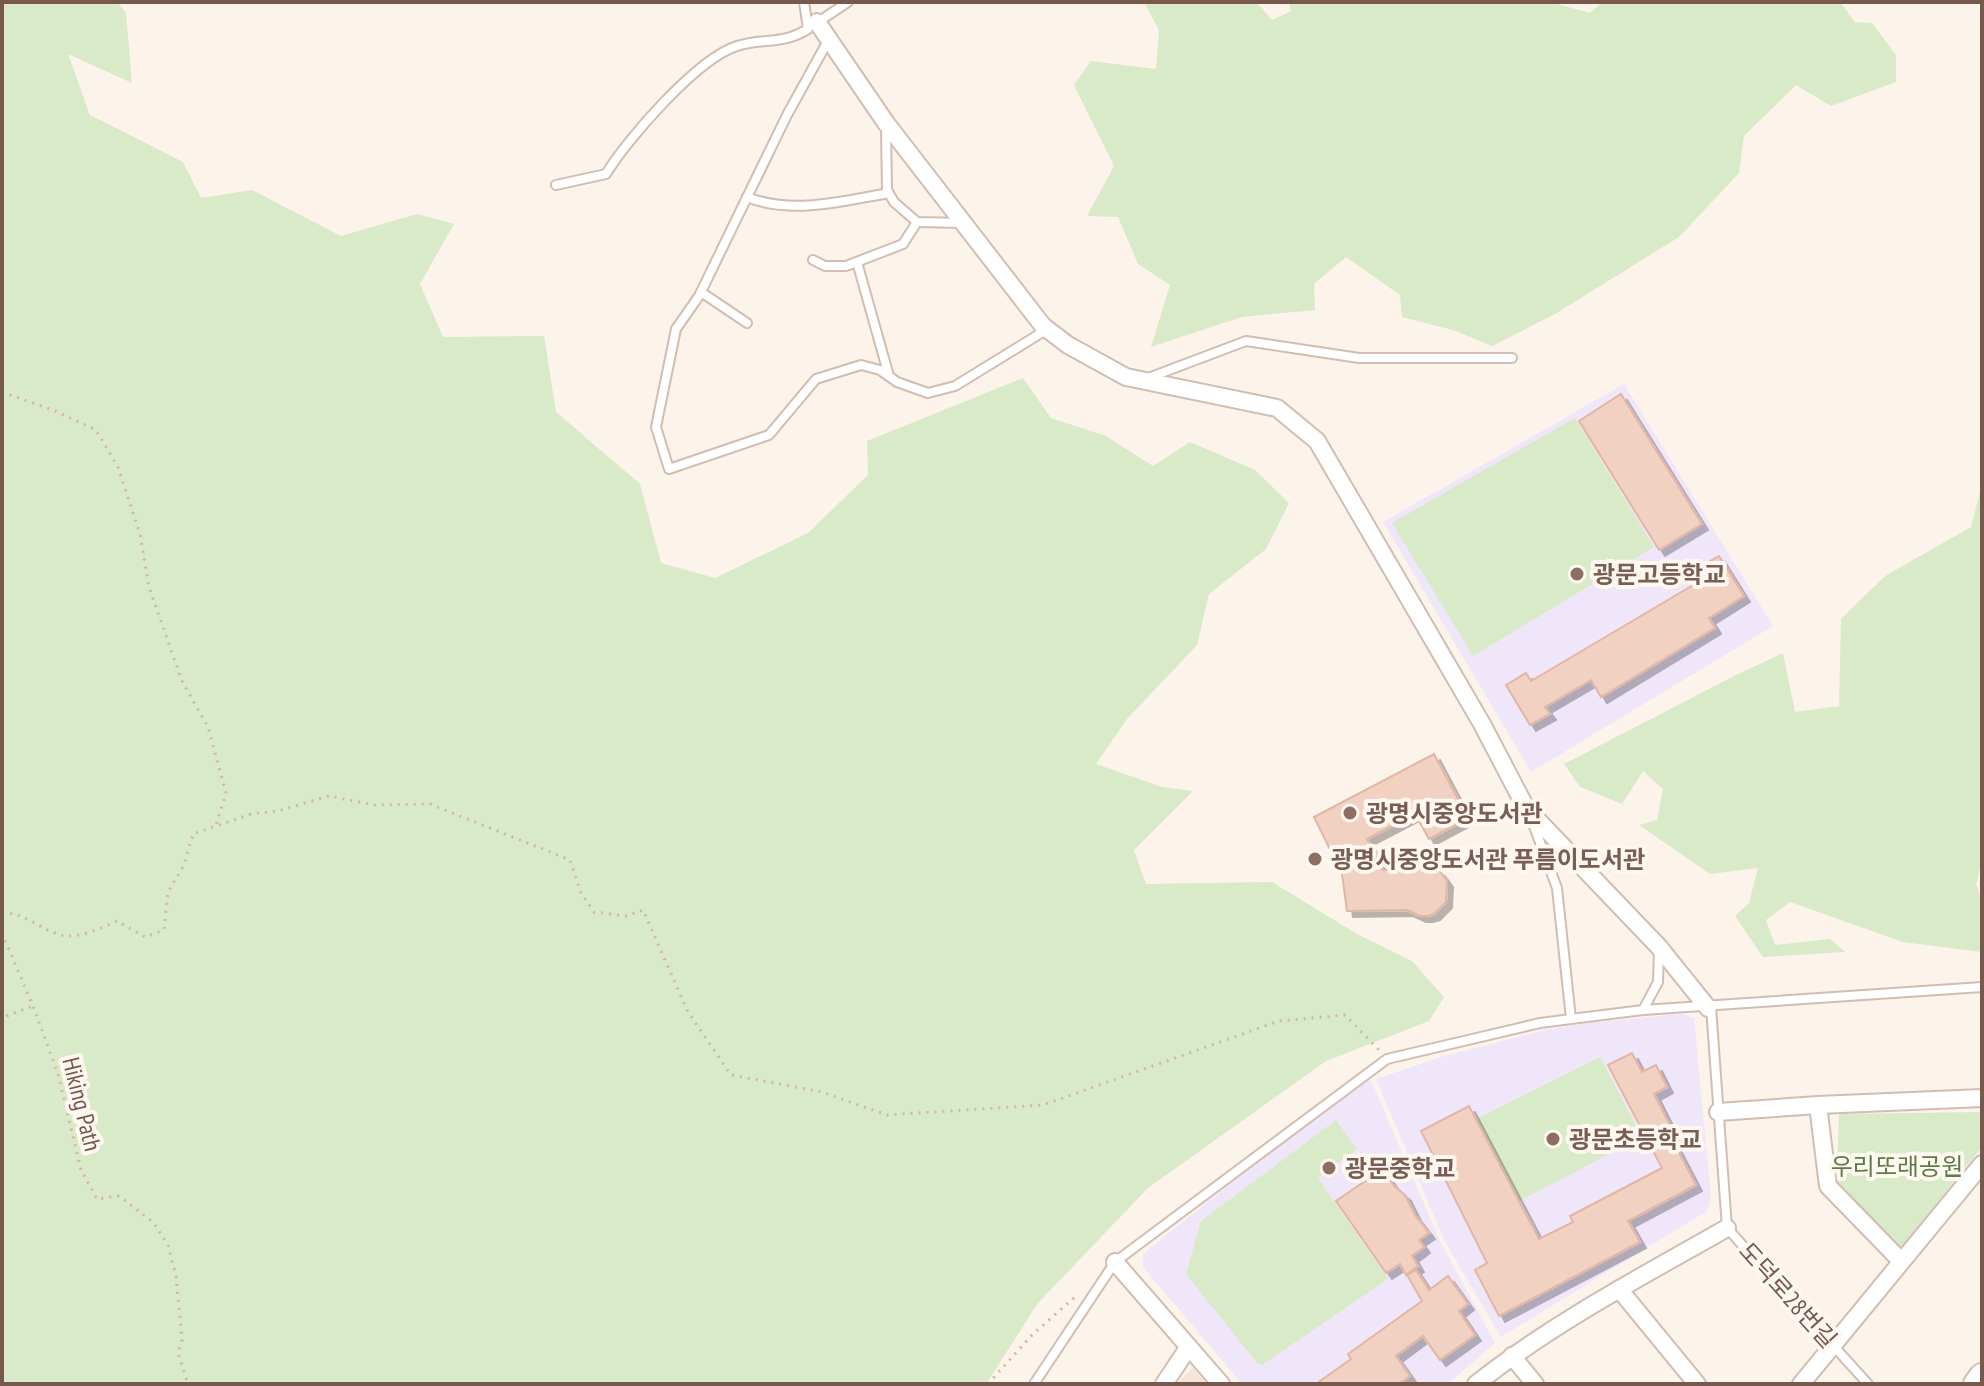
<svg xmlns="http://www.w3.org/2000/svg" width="1984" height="1386" font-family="'PT Sans Narrow','Noto Sans KR',sans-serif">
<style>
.residential{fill:#f4e5d8}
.education{fill:#f0e6f9}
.green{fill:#d9eac8}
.building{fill:#f1d1c2;stroke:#e3b6a3;stroke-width:2;filter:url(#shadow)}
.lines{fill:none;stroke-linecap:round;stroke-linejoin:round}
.lane-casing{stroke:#d1bdb2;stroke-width:12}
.street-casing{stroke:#d1bdb2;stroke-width:20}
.secondary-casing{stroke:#d4bcaf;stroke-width:28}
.path{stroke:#d6b4a5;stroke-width:3;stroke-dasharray:2 6;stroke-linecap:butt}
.lane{stroke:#fff;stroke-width:8}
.street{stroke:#fff;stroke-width:16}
.secondary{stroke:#fff;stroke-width:24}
.education-dot{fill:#8d6e63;stroke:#fff8f0;stroke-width:3}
.labels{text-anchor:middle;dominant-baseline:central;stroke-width:8;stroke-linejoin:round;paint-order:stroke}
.education-label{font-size:24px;font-weight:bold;fill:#785e54;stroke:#fff8f0;text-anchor:start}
.street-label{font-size:24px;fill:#77584d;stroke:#fff8f0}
.park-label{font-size:24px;fill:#5a7c45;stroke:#fff8f0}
</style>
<defs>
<filter id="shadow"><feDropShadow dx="6" dy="6" stdDeviation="0" flood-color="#0004"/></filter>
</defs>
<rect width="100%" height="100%" fill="#fcf3ea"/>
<path class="residential" d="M 1193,1368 L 1207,1384 L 1176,1384 Z"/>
<g class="education">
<path d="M 1624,384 L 1773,626 L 1531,772 L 1383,522 Z"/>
<path d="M 1681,1014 L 1694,1018 L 1711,1198 L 1707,1211 L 1501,1337 L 1444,1240 L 1376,1079 L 1441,1057 L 1545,1030 L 1589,1023 Z"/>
<path d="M 1370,1078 L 1440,1241 L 1495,1343 L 1448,1384 L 1242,1384 L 1143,1267 L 1143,1254 L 1340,1095 Z"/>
</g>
<g class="green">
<path d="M 2,2 L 117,2 L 126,13 L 132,83 L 68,54 L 90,115 L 183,162 L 201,198 L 252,190 L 341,236 L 417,214 L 454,224 L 420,284 L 443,337 L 544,336 L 556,412 L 640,484 L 661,563 L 715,578 L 808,533 L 868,475 L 867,441 L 1023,378 L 1051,418 L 1106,436 L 1153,466 L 1190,442 L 1255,470 L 1289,503 L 1266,549 L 1209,594 L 1197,645 L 1127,719 L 1096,764 L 1162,787 L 1193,791 L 1134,850 L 1146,884 L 1272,882 L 1357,934 L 1412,961 L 1444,997 L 1429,1021 L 1326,1061 L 1148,1188 L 1038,1303 L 988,1381 L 989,1384 L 2,1384 Z"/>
<path d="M 1144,2 L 1256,2 L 1272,20 L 1291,11 L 1289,2 L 1550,2 L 1590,13 L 1602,2 L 1840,2 L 1855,22 L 1872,23 L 1896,55 L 1896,82 L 1831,106 L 1796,85 L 1744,136 L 1739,173 L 1679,237 L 1555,314 L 1492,346 L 1453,330 L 1402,317 L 1400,295 L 1346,257 L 1314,284 L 1315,310 L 1242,317 L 1151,347 L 1170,285 L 1138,264 L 1118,217 L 1087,216 L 1114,166 L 1074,85 L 1091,61 L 1156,69 L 1159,30 Z"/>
<path d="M 1575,418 L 1654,547 L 1473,656 L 1392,523 Z"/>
<path d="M 1982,484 L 1982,860 L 1976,884 L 1982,901 L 1982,952 L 1903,942 L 1790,902 L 1766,920 L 1775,945 L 1830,939 L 1845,952 L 1763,957 L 1735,916 L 1749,903 L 1758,868 L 1710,874 L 1639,825 L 1657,820 L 1663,789 L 1643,771 L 1622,804 L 1580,787 L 1564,764 L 1734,676 L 1783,653 L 1795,712 L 1839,706 L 1841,619 L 1885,576 L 1971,527 Z"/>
<path d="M 1600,1057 L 1642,1137 L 1519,1201 L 1476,1119 Z"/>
<path d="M 1982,1112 L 1982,1147 L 1899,1250 L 1837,1181 L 1839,1114 Z"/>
<path d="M 1336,1120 L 1357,1149 L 1318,1178 L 1388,1279 L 1262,1365 L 1257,1363 L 1186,1274 L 1201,1221 Z"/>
</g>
<g class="building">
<path d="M 1621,394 L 1702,524 L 1659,550 L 1579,421 Z"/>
<path d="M 1719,556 L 1744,596 L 1709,618 L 1715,628 L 1601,697 L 1591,680 L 1545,707 L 1550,714 L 1530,725 L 1506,685 L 1526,673 L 1531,681 L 1700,581 L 1694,570 Z"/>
<path d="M 1434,754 L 1468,818 L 1429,839 L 1415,814 L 1367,839 L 1383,870 L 1405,870 L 1420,864 L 1439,870 L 1447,881 L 1446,902 L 1434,914 L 1427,916 L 1420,916 L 1407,910 L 1347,911 L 1342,874 L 1314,817 Z"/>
<path d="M 1632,1053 L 1642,1072 L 1656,1065 L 1667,1087 L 1654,1094 L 1679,1143 L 1675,1145 L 1696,1185 L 1628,1221 L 1640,1242 L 1499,1316 L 1475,1270 L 1487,1263 L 1421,1131 L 1469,1106 L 1539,1239 L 1573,1222 L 1570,1216 L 1662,1168 L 1608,1065 Z"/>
<path d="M 1383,1169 L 1394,1186 L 1405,1195 L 1415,1215 L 1429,1233 L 1419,1240 L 1424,1247 L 1412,1256 L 1418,1266 L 1406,1275 L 1400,1264 L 1386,1273 L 1336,1201 Z"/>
<path d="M 1416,1270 L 1429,1290 L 1448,1276 L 1468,1304 L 1459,1311 L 1475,1335 L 1440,1360 L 1423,1336 L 1396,1356 L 1410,1376 L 1399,1384 L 1316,1384 L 1351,1359 L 1348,1354 L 1422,1301 L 1407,1275 Z"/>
</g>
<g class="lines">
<g class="lane-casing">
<g id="lane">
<path d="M 815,24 L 848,2"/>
<path d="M 829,39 L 787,115 L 699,296 L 676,329 L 656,427 L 669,469 L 769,435 L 816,379 L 861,365 L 880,370 L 897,382 L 928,393 L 955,386 L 1046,330"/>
<path d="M 886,129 L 887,190 L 894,202 L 917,222 L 963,223"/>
<path d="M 556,185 L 606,174 C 627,139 698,58 737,46 C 764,37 780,46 808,29 L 804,2"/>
<path d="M 747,197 C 792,215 843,201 889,193"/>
<path d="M 813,260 L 825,266 L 846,266 L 903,244 L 917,222"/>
<path d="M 857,262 L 889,376"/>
<path d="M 701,292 L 747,323"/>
<path d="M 1148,378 L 1246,341 L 1359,358 L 1512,358"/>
<path d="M 1532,821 L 1557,888 L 1571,1019"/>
<path d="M 1711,1007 L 1727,1228 L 1868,1384"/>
<path d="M 1643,1010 L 1658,982 L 1659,951"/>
<path d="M 1034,1384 L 1115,1262 L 1387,1059 L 1540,1023 L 1571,1019 L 1643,1010 L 1982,987"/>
</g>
</g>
<g class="street-casing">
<g id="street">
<path d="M 817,22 L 886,123 L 1043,326 L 1068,345 L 1126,377 L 1277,408 L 1317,441 L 1482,724 L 1526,808 L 1659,947 L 1708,1008"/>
<path d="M 1818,1105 L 1828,1186 L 1901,1261"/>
<path d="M 1718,1112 L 1818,1105 L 1982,1098"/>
<path d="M 1115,1262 L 1221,1384"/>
<path d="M 1619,1289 L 1697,1384"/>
<path d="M 1512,1356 L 1535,1384"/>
<path d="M 1164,1384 L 1188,1348"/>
<path d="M 1476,1384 C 1553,1323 1641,1277 1727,1228"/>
<path d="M 1801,1384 L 1982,1164"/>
</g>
</g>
<g class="secondary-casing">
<path id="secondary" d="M 1976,1384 L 1982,1376"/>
</g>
<g class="path">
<path d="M 2,392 L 53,410 L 96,430 L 118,467 L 140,534 L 149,587 L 182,681 L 208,727 L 226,793 L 215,828"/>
<path d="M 2,913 C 28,912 45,935 68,936 C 84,936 102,928 117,921 L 145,937 L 164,930 L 168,892 L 184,865 L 193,834 L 251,814 L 278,811 L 329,796 L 374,805 L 430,804 L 570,860 L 581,893 L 594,912 L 627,916 L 643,910 L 688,1012 L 731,1075 L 822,1092 L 887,1115 L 1043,1105 L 1279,1021 L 1345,1015 L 1379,1050"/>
<path d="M 2,933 L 33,1006 L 58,1074 L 81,1170 L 97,1199 L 119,1196 L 153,1222 L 168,1245 L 176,1276 L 182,1340 L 178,1353 L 188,1384"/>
<path d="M 2,1023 L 7,1016 L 33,1006"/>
<path d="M 988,1384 L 1032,1335 L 1076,1296"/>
</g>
<use href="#lane" class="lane"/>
<use href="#street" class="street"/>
<use href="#secondary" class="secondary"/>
</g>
<g class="education-dot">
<circle cx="1577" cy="574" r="8"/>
<circle cx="1350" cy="813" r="8"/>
<circle cx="1315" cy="859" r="8"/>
<circle cx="1553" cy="1139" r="8"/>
<circle cx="1329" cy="1168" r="8"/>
</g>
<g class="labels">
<g class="education-label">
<text x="1593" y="574">광문고등학교</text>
<text x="1366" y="813">광명시중앙도서관</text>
<text x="1331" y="859">광명시중앙도서관 푸름이도서관</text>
<text x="1569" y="1139">광문초등학교</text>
<text x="1345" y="1168">광문중학교</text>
</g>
<g class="street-label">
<text transform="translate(82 1104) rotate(76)">Hiking Path</text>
<text transform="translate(1788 1295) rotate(48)">도덕로28번길</text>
</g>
<g class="park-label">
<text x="1897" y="1166">우리또래공원</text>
</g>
</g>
<rect width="1984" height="1386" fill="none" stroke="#77584d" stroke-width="8"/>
</svg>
